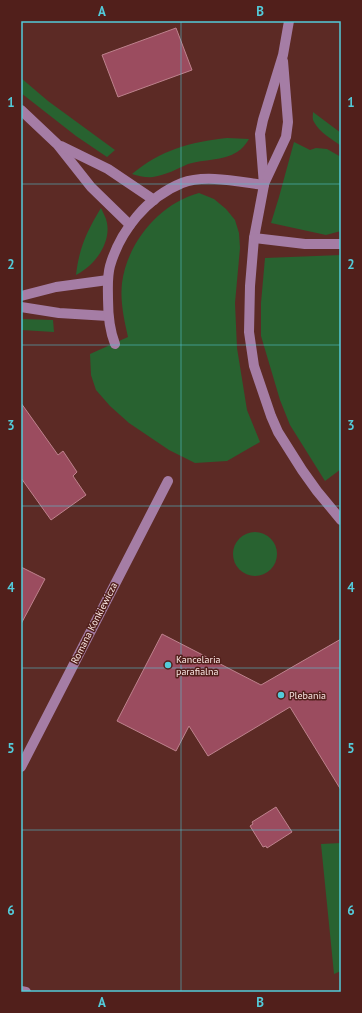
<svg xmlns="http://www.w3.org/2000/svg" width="362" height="1013" font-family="'PT Sans',sans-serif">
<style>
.green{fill:#286230}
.building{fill:#9b4c5f;stroke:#be828d}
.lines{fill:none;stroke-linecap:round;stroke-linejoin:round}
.minor{stroke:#a57da5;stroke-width:10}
.grid{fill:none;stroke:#53cbda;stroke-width:1;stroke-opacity:0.55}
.poi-dot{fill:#53cbda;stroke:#511f1b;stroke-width:1.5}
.labels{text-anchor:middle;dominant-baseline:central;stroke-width:3;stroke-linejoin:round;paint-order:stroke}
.street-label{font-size:10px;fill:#fbe7e4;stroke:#511f1b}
.poi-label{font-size:10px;fill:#fbe7e4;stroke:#511f1b;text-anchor:start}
.neatline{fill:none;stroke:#53cbda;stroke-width:1.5}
.grid-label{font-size:13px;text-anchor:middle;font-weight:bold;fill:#53cbda}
</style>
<rect width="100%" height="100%" fill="#5c2a25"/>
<g class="green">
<path d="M 21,78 L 48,101 L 115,150 L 107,157 L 76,136 L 21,93 Z"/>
<path d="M 313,112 L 341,133 L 341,146 C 332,139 319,132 314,122 C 312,119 313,115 313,112 Z"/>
<path d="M 227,138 L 249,139 C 246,144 242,149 237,152 C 223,161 204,159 188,164 C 177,169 166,175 153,177 C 146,178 139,176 132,174 C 161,150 190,142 227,138 Z"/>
<path d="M 294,142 L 310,150 L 316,148 L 327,149 L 341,157 L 341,231 L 326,235 L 271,223 L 279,197 Z"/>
<path d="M 199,193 L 214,199 L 226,209 L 235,220 L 239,233 L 240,248 L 235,303 L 237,348 L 247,410 L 260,442 L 227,461 L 195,463 L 169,450 L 129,423 L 110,406 L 96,390 L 91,375 L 90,354 L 128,337 C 124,319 120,302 122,283 C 127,243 160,203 199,193 Z"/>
<path d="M 101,208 C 103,213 106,217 107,223 C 111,244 94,266 76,275 C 79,248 87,231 101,208 Z"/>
<path d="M 341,255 L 341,469 L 325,481 L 290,425 L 280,400 L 261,336 L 261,303 L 265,258 Z"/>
<path d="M 21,319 L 53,320 L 54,332 L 21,330 Z"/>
<circle cx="255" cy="554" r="22"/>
<path d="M 341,843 L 341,971 L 334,974 L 321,844 Z"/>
</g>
<g class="building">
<path d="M 176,28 L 192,70 L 118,97 L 102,55 Z"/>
<path d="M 21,403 L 58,455 L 63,451 L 77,472 L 73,476 L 86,495 L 51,520 L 21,478 Z"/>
<path d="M 21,567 L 45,579 L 21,624 Z"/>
<path d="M 162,634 L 261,685 L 341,639 L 341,790 L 290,707 L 208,756 L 189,726 L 176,751 L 117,721 Z"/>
<path d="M 276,807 L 292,832 L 267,848 L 266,846 L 263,847 L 250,826 L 253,824 L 252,822 Z"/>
</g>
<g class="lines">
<g class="minor">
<path d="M 289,21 L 283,55 L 263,120 L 260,134 L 264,185 L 254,238 L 250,286 L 249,332 L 254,366 L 271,416 L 278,432 L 302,470 L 317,491 L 341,520"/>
<path d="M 21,110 L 57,144 L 91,187 L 130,225"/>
<path d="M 61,146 L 108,169 L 154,200"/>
<path d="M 264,184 L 286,137 L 288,122 L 283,61"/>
<path d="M 254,238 L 305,244 L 341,244"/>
<path d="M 21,296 L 56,287 L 108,280"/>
<path d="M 21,307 L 59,313 L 108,316"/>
<path d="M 115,344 C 109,329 108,315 108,299 C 108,288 107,277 110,266 C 120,231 147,197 182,183 C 205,174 240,182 264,185"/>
<path d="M 21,767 L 168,481"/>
<path d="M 21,991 L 26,992"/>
</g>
</g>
<path class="grid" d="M 181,21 L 181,992M 21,184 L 341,184M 21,345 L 341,345M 21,506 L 341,506M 21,668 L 341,668M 21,830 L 341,830"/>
<g class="poi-dot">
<circle cx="168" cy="665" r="4"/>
<circle cx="281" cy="695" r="4"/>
</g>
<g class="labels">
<g class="street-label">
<text transform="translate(94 623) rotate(-63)">Romana Konkiewicza</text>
</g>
<g class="poi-label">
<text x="176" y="659">Kancelaria<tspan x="176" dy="12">parafialna</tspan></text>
<text x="289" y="695">Plebania</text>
</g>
</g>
<rect width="362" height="1013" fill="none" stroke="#511f1b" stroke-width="44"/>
<rect x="22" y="22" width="318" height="969" class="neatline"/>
<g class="grid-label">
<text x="102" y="16">A</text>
<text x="260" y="16">B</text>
<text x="11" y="107">1</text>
<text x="351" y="107">1</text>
<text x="11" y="269">2</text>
<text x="351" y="269">2</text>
<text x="11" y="430">3</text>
<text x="351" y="430">3</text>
<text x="11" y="592">4</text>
<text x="351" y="592">4</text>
<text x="11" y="753">5</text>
<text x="351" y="753">5</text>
<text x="11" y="915">6</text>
<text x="351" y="915">6</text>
<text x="102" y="1007">A</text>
<text x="260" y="1007">B</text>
</g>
</svg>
